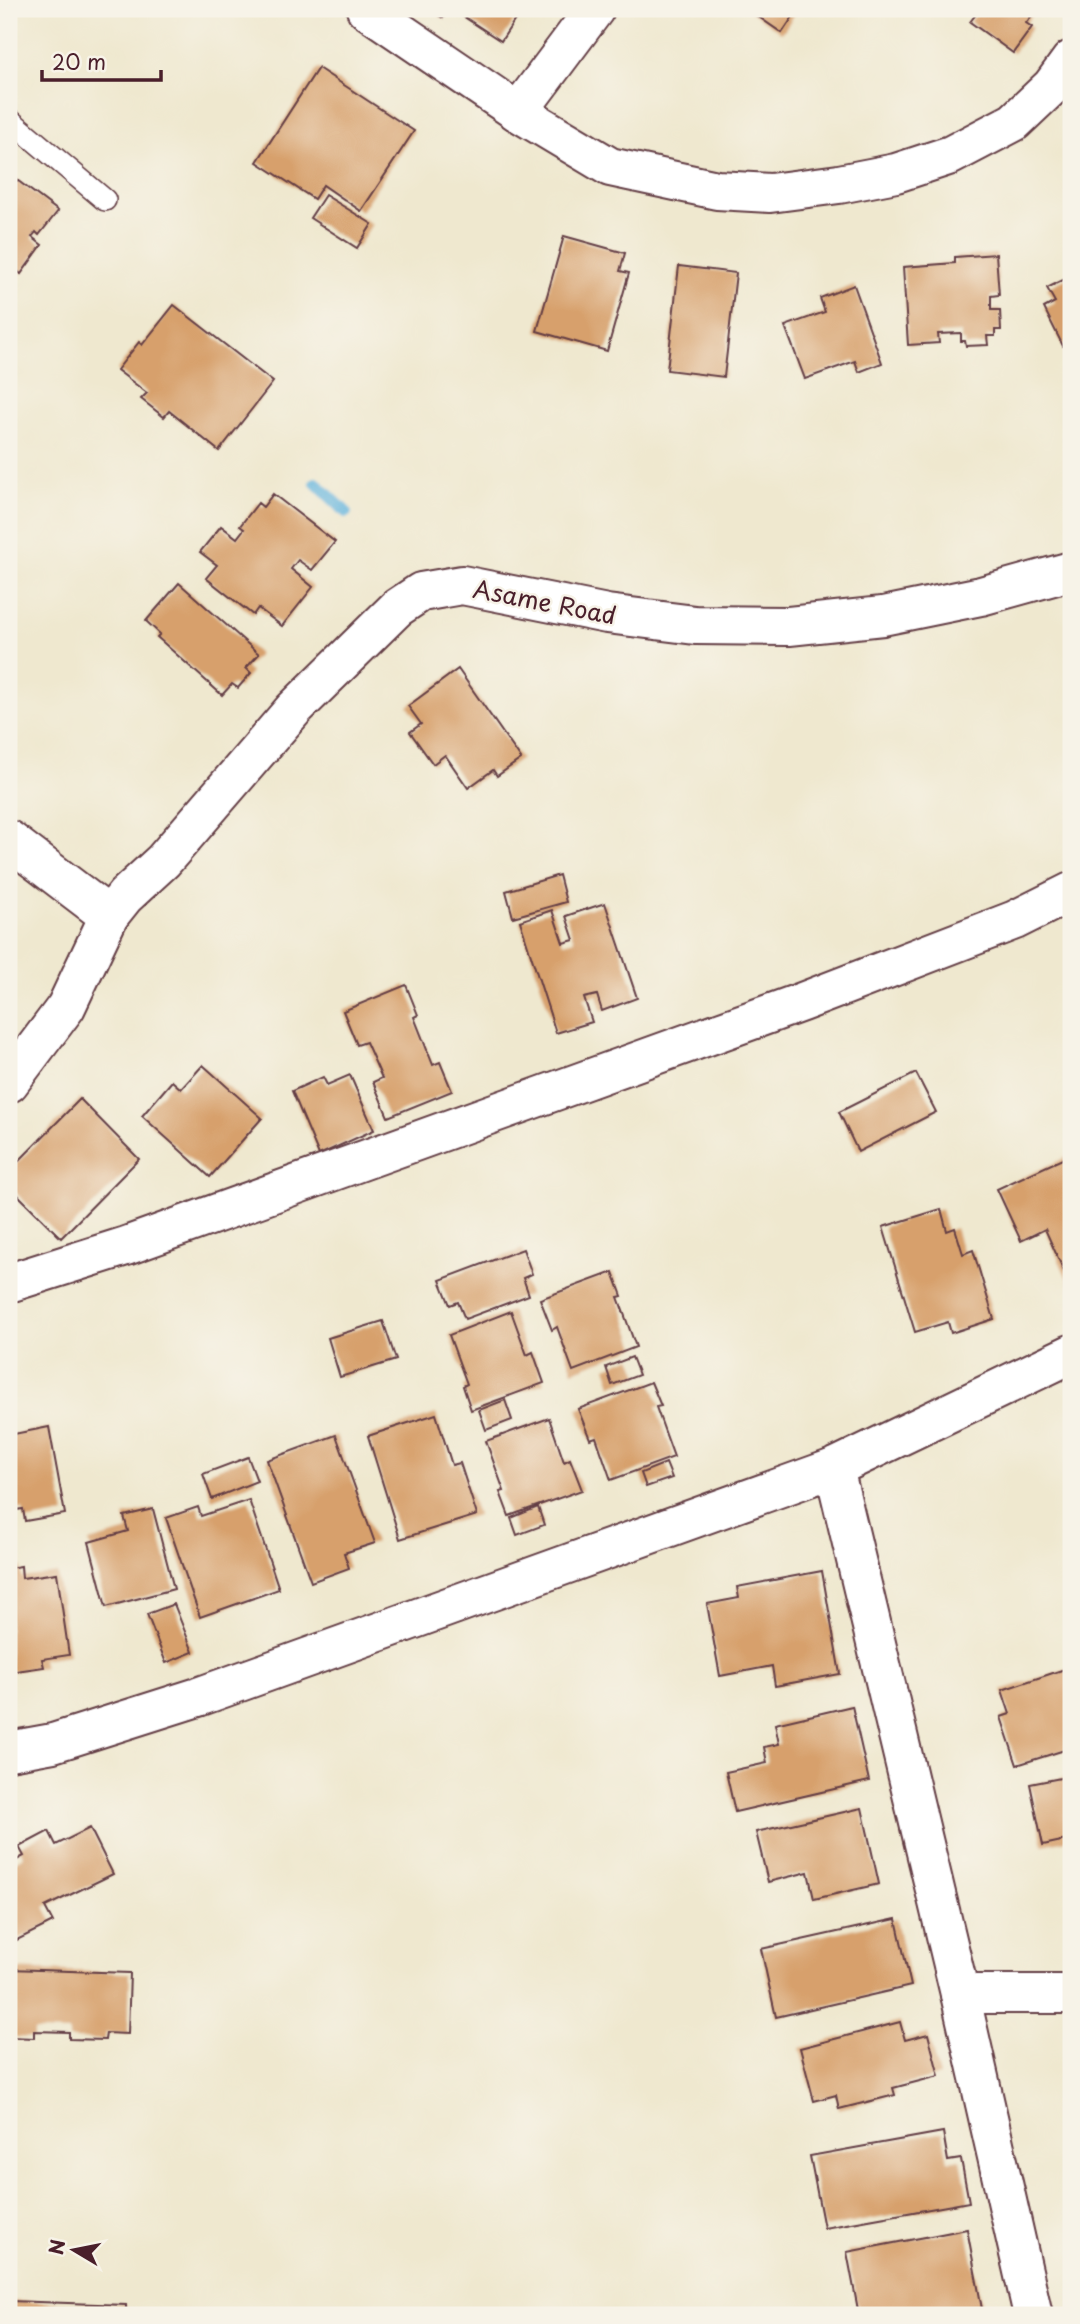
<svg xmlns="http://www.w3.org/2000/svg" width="1080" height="2324" font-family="'Playpen Sans',sans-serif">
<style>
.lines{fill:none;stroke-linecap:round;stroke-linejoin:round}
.stream{stroke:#62b4dd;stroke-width:12}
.building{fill:#d7a06c}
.service-casing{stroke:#633d44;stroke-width:24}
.minor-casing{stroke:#633d44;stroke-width:42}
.service{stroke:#fff;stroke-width:21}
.minor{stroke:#fff;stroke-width:38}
.labels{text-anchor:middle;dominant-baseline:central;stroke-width:5;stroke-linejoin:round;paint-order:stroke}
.street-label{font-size:24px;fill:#4a1f2b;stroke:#f7f3e8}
</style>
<rect width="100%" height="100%" fill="#f7f3e8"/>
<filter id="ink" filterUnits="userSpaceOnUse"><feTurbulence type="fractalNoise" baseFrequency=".0143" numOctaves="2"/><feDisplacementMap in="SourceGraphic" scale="14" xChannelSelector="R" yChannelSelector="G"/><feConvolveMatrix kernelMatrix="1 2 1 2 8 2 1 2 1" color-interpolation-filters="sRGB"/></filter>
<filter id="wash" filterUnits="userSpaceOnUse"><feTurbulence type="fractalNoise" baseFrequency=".00686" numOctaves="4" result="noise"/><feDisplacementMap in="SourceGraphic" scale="28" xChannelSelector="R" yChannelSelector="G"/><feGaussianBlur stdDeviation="1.57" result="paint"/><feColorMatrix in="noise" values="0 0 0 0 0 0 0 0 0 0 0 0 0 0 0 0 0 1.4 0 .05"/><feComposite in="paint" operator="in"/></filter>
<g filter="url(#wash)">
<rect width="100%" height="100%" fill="#efe8cf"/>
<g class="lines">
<path class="stream" d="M 316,483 L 346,512"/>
</g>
<g id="blocks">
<g class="building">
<path d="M 428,9 L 449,9 L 443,18 Z"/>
<path d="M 452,9 L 522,9 L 501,41 Z"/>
<path d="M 747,9 L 798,9 L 782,33 Z"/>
<path d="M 980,9 L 1037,9 L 1026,23 L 1032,27 L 1013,53 L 970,22 Z"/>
<path d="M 318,68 L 414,131 L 361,211 L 323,185 L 314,199 L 257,162 Z"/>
<path d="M 9,174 L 58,211 L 39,235 L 36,232 L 32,237 L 42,245 L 21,274 L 9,265 Z"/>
<path d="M 325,195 L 372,224 L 357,248 L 310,218 Z"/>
<path d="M 564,236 L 625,253 L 620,271 L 629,273 L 607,351 L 537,331 Z"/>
<path d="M 996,254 L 999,295 L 991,296 L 991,310 L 1000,310 L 1001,330 L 995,330 L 995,336 L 987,336 L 988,345 L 966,346 L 965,341 L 961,341 L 961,333 L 938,334 L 939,343 L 908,345 L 903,267 L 955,263 L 955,257 Z"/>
<path d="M 679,266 L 736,273 L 724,377 L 667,370 Z"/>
<path d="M 1071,276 L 1071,342 L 1063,346 L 1044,308 L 1055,302 L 1047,288 Z"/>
<path d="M 854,285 L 882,363 L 859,372 L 855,361 L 805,379 L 785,326 L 825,312 L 820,298 Z"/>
<path d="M 174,305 L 273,382 L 219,451 L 169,411 L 164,417 L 141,399 L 147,393 L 117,370 L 139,342 L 142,345 Z"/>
<path d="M 273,494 L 335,542 L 312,570 L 298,560 L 291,569 L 313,587 L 282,626 L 258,608 L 253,615 L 206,578 L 217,565 L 200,552 L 221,526 L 237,538 L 244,529 L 240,526 L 258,503 L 263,507 Z"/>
<path d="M 179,583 L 259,654 L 246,668 L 251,673 L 238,688 L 232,684 L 222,695 L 157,637 L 160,634 L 146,621 Z"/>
<path d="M 458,669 L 521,759 L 497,776 L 493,770 L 468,788 L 445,755 L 433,764 L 410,732 L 421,724 L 408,706 Z"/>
<path d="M 559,875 L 566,902 L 513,917 L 506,891 Z"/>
<path d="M 605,903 L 637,998 L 602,1011 L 597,995 L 584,998 L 592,1022 L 556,1033 L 520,921 L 552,910 L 563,943 L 574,940 L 566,916 Z"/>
<path d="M 406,985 L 418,1015 L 414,1017 L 433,1065 L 440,1062 L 452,1091 L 388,1117 L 373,1082 L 382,1078 L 366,1042 L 357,1045 L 343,1011 Z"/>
<path d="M 203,1065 L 262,1118 L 210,1177 L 142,1116 L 172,1081 L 181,1089 Z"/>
<path d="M 916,1073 L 936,1112 L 858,1152 L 839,1112 Z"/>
<path d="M 350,1075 L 374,1130 L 319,1155 L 292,1091 L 323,1077 L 327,1085 Z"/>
<path d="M 80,1099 L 139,1159 L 61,1238 L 9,1186 L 9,1171 Z"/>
<path d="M 1071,1155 L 1071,1287 L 1045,1229 L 1021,1241 L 997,1189 Z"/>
<path d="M 941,1209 L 947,1231 L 955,1228 L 963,1254 L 973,1250 L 994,1319 L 951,1333 L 948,1322 L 915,1332 L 883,1227 Z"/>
<path d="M 523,1249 L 532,1274 L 523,1278 L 529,1295 L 465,1319 L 458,1302 L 450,1305 L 440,1280 Z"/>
<path d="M 613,1272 L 622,1296 L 618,1297 L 636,1347 L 573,1371 L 557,1327 L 552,1330 L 540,1299 Z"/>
<path d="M 511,1311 L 527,1355 L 533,1352 L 544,1383 L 471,1410 L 463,1386 L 467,1384 L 449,1335 Z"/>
<path d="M 383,1321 L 396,1360 L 340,1377 L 328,1338 Z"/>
<path d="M 632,1357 L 639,1375 L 612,1385 L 606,1367 Z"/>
<path d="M 651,1382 L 661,1406 L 656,1407 L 674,1457 L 611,1480 L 596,1437 L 590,1439 L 578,1409 Z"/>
<path d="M 505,1400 L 512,1420 L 486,1430 L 479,1410 Z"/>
<path d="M 436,1414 L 452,1465 L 460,1463 L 477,1515 L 400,1539 L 368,1436 Z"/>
<path d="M 549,1418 L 564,1462 L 570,1459 L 582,1490 L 509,1516 L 500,1492 L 504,1491 L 486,1441 Z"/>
<path d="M 49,1427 L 65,1514 L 25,1521 L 23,1509 L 9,1511 L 9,1435 Z"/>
<path d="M 336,1435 L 375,1543 L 344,1553 L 349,1568 L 311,1582 L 267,1460 Z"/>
<path d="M 248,1457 L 257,1481 L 212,1499 L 203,1474 Z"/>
<path d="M 666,1463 L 672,1478 L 646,1487 L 641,1473 Z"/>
<path d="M 249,1500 L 279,1589 L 200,1617 L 166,1518 L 198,1507 L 201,1516 Z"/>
<path d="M 538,1507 L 544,1525 L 517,1535 L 511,1518 Z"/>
<path d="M 153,1509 L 174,1589 L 106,1607 L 89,1542 L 128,1531 L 124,1516 Z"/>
<path d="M 21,1566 L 22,1578 L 57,1573 L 69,1655 L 42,1659 L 44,1667 L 9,1672 L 9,1568 Z"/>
<path d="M 822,1571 L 840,1674 L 775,1686 L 772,1666 L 720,1676 L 707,1604 L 739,1598 L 737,1587 Z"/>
<path d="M 174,1604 L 193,1652 L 166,1663 L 147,1614 Z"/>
<path d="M 1071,1667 L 1071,1748 L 1017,1765 L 1001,1717 L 1010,1714 L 1002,1690 Z"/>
<path d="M 852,1706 L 869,1781 L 735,1812 L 726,1772 L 767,1763 L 764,1747 L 779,1744 L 775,1724 Z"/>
<path d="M 1071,1776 L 1071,1839 L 1043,1845 L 1030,1784 Z"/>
<path d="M 862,1808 L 879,1884 L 814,1899 L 808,1872 L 768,1882 L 756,1832 Z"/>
<path d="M 90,1828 L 113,1874 L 45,1907 L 53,1922 L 9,1944 L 9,1864 L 24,1856 L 19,1847 L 49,1831 L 56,1845 Z"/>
<path d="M 896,1919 L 911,1986 L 776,2017 L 761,1949 Z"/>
<path d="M 9,1969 L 130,1973 L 128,2034 L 106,2033 L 105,2040 L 69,2039 L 69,2032 L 34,2031 L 34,2038 L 9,2037 Z"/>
<path d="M 900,2022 L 905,2040 L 928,2034 L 939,2076 L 893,2088 L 895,2095 L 839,2109 L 836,2095 L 814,2101 L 800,2048 Z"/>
<path d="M 943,2132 L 948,2161 L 961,2159 L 969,2202 L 824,2228 L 810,2156 Z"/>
<path d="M 967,2229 L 982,2309 L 951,2315 L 859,2315 L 847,2252 Z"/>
<path d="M 9,2301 L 126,2305 L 126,2315 L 9,2315 Z"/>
</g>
</g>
</g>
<g filter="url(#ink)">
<use href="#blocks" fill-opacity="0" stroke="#633d44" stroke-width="2"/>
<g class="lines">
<g class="service-casing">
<path id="service" d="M 9,119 L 105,200"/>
</g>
<g class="minor-casing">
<g id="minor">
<path d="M 366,9 L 518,112 L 610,167 L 717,190 L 770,193 L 839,184 L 896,173 L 951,155 L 1014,122 L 1052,86 L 1071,60"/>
<path d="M 518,112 L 595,9"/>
<path d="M 9,840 L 109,916 L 66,1007 L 9,1083"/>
<path d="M 109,916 L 125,896 L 163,861 L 294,709 L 397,608 L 421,592 L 462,585 L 607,614 L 695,625 L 789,626 L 883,616 L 981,596 L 1071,571"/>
<path d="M 9,1283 L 126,1246 L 802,1002 L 1015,920 L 1071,892"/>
<path d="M 834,1468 L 960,1994 L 1033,2315"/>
<path d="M 9,1751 L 53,1743 L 198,1697 L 834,1468 L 1071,1354"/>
<path d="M 960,1994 L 1071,1994"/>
</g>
</g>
<use href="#service" class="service"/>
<use href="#minor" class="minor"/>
</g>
</g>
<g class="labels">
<g class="street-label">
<text transform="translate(545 601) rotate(11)">Asame Road</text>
</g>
</g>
<rect width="1080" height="2324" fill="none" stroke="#f7f3e8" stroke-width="35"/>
<g transform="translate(74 2250) rotate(280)" stroke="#f7f3e8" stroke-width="5" paint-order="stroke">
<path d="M0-5L12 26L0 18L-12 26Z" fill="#4a1f2b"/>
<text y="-10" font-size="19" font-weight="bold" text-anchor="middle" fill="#4a1f2b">N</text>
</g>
<path d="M42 70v10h119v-10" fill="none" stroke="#4a1f2b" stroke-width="3.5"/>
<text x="52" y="70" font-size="21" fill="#4a1f2b" stroke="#f7f3e8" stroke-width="5" paint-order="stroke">20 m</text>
</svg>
